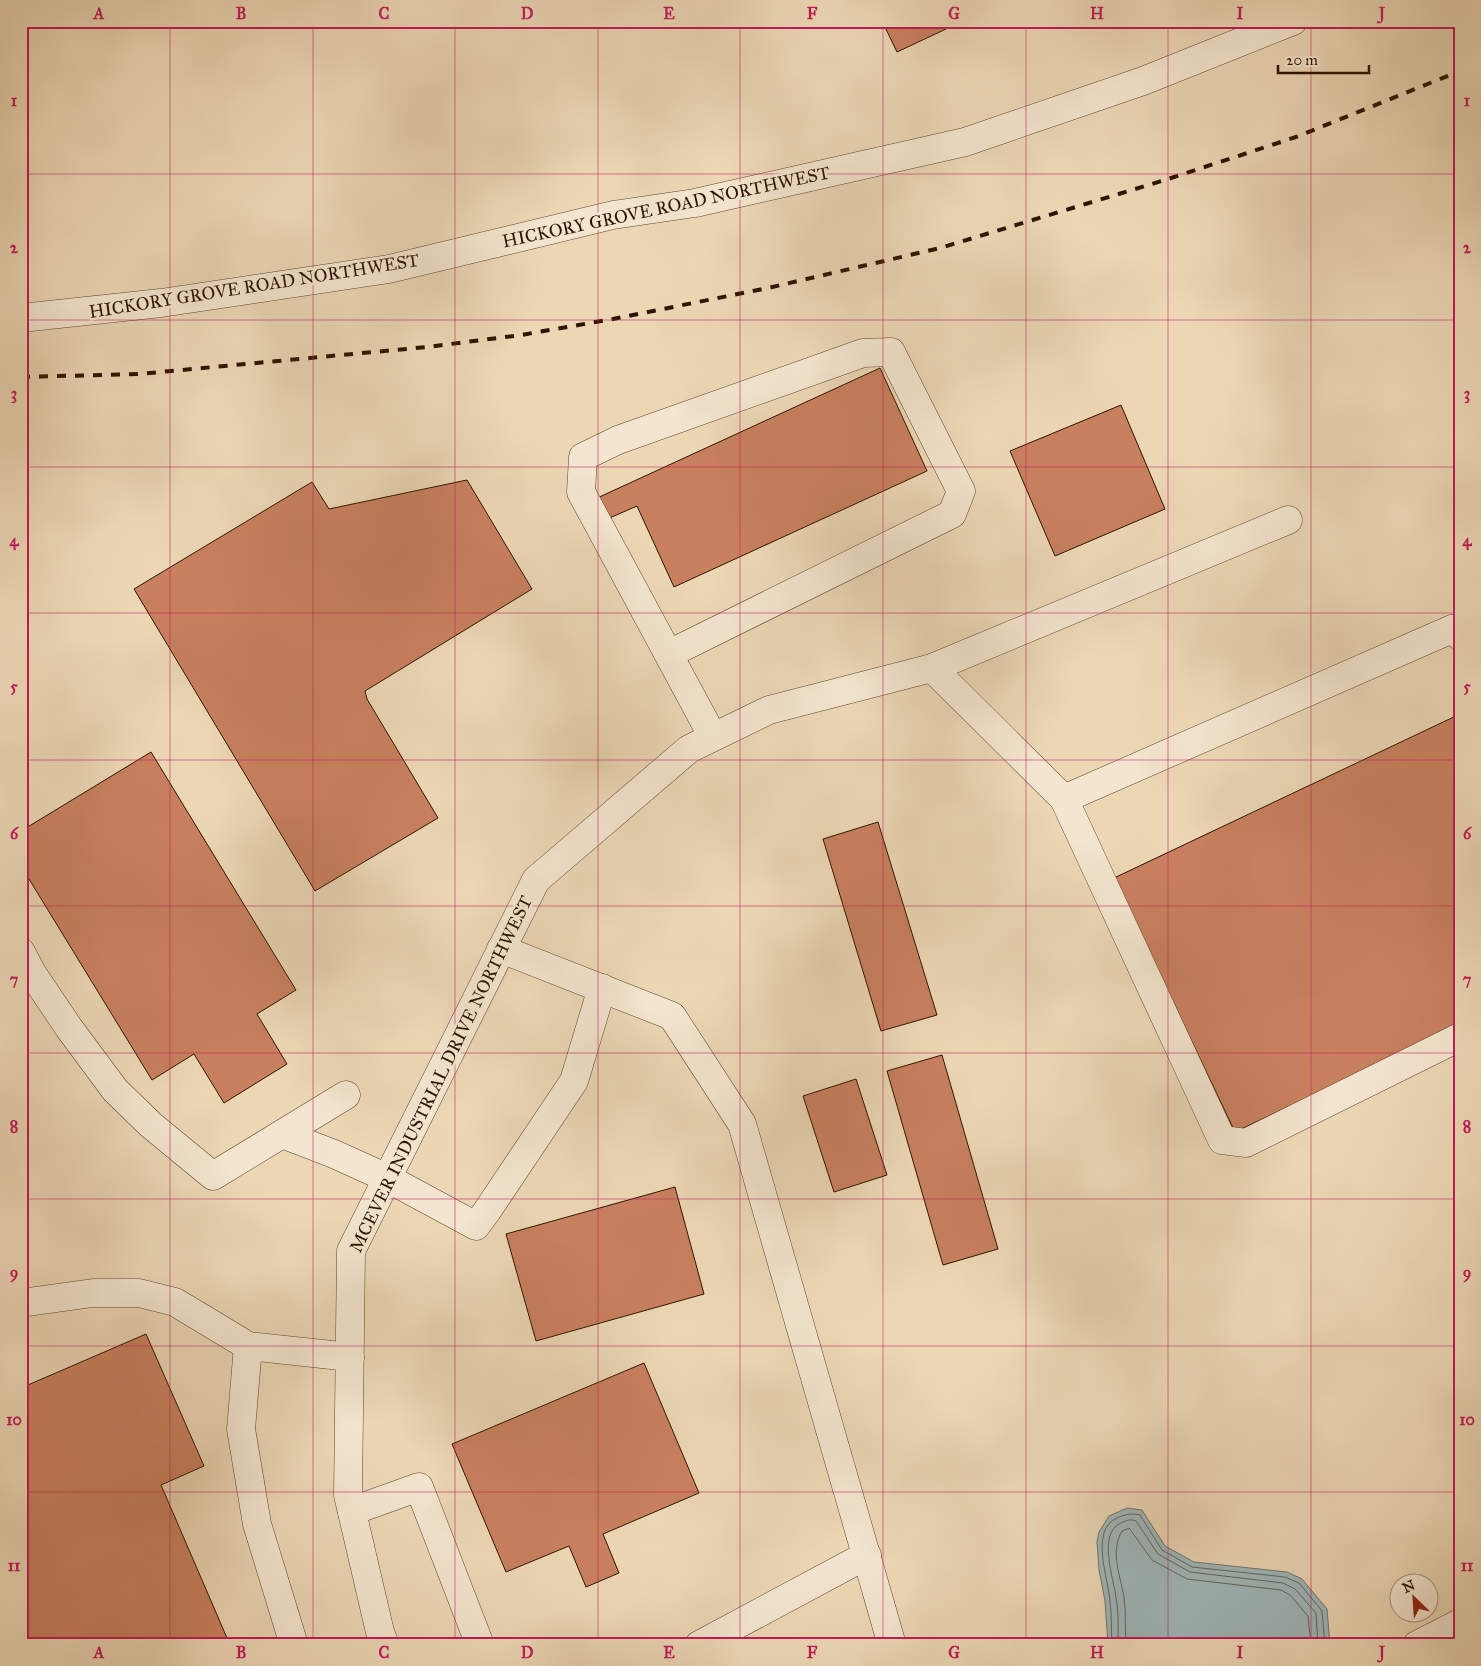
<svg xmlns="http://www.w3.org/2000/svg" width="1481" height="1666" font-family="'IM FELL Great Primer',serif">
<style>
.water{fill:#9fb6b9;stroke:#72756f}
.lines{fill:none;stroke-linecap:round;stroke-linejoin:round}
.shore{stroke:#66655c;stroke-width:1}
.building{fill:#c9805f;stroke:#2e1400}
.minor-casing{stroke:#5e452d;stroke-width:29}
.minor{stroke:#f3e5cf;stroke-width:28}
.rail{stroke:#2e1400;stroke-width:4;stroke-dasharray:9 9;stroke-linecap:butt}
.grid{fill:none;stroke:#c2185b;stroke-width:1;stroke-opacity:0.55}
.labels{text-anchor:middle;dominant-baseline:central;stroke-width:5;stroke-linejoin:round;paint-order:stroke}
.street-label{font-size:18px;fill:#2e1400;stroke:#f3e5cf}
.neatline{fill:none;stroke:#c2185b;stroke-width:2}
.grid-label{font-size:16px;text-anchor:middle;font-weight:bold;fill:#c2185b}
</style>
<rect width="100%" height="100%" fill="#ecd7b5"/>
<filter id="stains"><feTurbulence type="fractalNoise" baseFrequency=".004" numOctaves="4"/><feColorMatrix values="0 0 0 0 .2 0 0 0 0 .09 0 0 0 0 .02 0 0 0 .5 -.17"/></filter>
<radialGradient id="worn" r=".72"><stop offset=".6" stop-color="#630" stop-opacity="0"/><stop offset="1" stop-color="#630" stop-opacity=".3"/></radialGradient>
<path class="water" d="M 1127,1508 L 1142,1510 L 1165,1546 L 1194,1562 L 1287,1572 L 1302,1579 L 1327,1609 L 1330,1645 L 1108,1645 L 1105,1601 L 1099,1570 L 1097,1542 L 1099,1532 L 1109,1516 Z"/>
<g class="lines">
<g class="shore">
<path d="M 1112,1645 C 1111,1631 1112,1616 1110,1602 C 1109,1580 1089,1530 1117,1518 C 1126,1514 1131,1513 1140,1515 L 1162,1550 L 1192,1567 L 1285,1577 L 1299,1583 L 1322,1611 L 1325,1645"/>
<path d="M 1118,1645 C 1118,1630 1119,1613 1116,1598 C 1114,1579 1097,1533 1121,1523 C 1127,1520 1130,1519 1136,1521 L 1158,1554 L 1190,1572 L 1283,1583 L 1295,1589 L 1316,1613 L 1318,1645"/>
<path d="M 1126,1645 C 1125,1629 1126,1612 1124,1597 C 1120,1575 1110,1551 1122,1531 L 1129,1528 L 1152,1560 L 1187,1579 L 1281,1590 L 1290,1595 L 1308,1616 L 1311,1645"/>
</g>
</g>
<g class="building">
<path d="M 882,21 L 963,21 L 897,52 Z"/>
<path d="M 880,368 L 927,471 L 674,587 L 637,506 L 605,520 L 595,499 Z"/>
<path d="M 1121,405 L 1165,509 L 1055,556 L 1010,451 Z"/>
<path d="M 467,480 L 532,589 L 365,691 L 367,699 L 438,818 L 315,891 L 134,589 L 312,482 L 329,509 Z"/>
<path d="M 1460,714 L 1460,1025 L 1235,1132 L 1114,878 Z"/>
<path d="M 151,752 L 296,990 L 257,1014 L 287,1064 L 224,1103 L 194,1054 L 152,1080 L 21,866 L 21,831 Z"/>
<path d="M 878,822 L 937,1015 L 881,1031 L 823,839 Z"/>
<path d="M 942,1055 L 998,1249 L 943,1265 L 887,1071 Z"/>
<path d="M 856,1079 L 887,1175 L 834,1192 L 803,1096 Z"/>
<path d="M 675,1187 L 704,1294 L 536,1341 L 506,1234 Z"/>
<path d="M 146,1334 L 204,1466 L 161,1485 L 230,1645 L 21,1645 L 21,1388 Z"/>
<path d="M 644,1363 L 699,1493 L 603,1534 L 619,1573 L 586,1587 L 569,1546 L 506,1572 L 452,1444 Z"/>
</g>
<g class="lines">
<g class="minor-casing">
<g id="minor">
<path d="M 21,318 L 161,303 L 389,269 L 613,215 L 695,203 L 965,142 L 1143,81 L 1293,21"/>
<path d="M 669,654 L 952,514 L 961,491 L 891,352 L 863,353 L 618,440 L 583,457 L 581,492 L 713,737"/>
<path d="M 932,668 L 1064,799 L 1222,1140 L 1246,1143 L 1460,1037"/>
<path d="M 1064,799 L 1452,629 L 1460,636"/>
<path d="M 501,949 L 672,1016 L 742,1124 L 892,1645"/>
<path d="M 21,952 L 32,973 L 69,1028 L 115,1090 L 151,1125 L 213,1176 L 282,1134 L 334,1154 L 387,1178 L 476,1226 L 487,1211 L 574,1081 L 602,988"/>
<path d="M 282,1134 L 346,1095"/>
<path d="M 21,1303 L 93,1293 L 139,1293 L 175,1302 L 248,1346 L 350,1357"/>
<path d="M 248,1346 L 241,1429 L 257,1524 L 294,1645"/>
<path d="M 352,1511 L 419,1487 L 480,1645"/>
<path d="M 385,1645 L 380,1632 L 348,1495 L 351,1251 L 536,880 L 689,749 L 769,710 L 932,668 L 1288,520"/>
<path d="M 699,1645 L 867,1555"/>
<path d="M 1417,1645 L 1460,1623"/>
</g>
</g>
<use href="#minor" class="minor"/>
<path class="rail" d="M 21,377 L 139,374 L 427,347 L 521,335 L 613,319 L 768,288 L 940,248 L 1165,180 L 1296,137 L 1460,71"/>
</g>
<path class="grid" d="M 170,21 L 170,1645M 313,21 L 313,1645M 455,21 L 455,1645M 598,21 L 598,1645M 740,21 L 740,1645M 883,21 L 883,1645M 1026,21 L 1026,1645M 1168,21 L 1168,1645M 1311,21 L 1311,1645M 21,174 L 1460,174M 21,320 L 1460,320M 21,467 L 1460,467M 21,613 L 1460,613M 21,760 L 1460,760M 21,906 L 1460,906M 21,1053 L 1460,1053M 21,1199 L 1460,1199M 21,1346 L 1460,1346M 21,1492 L 1460,1492"/>
<g class="labels">
<g class="street-label">
<text transform="translate(666 207) rotate(-12)">HICKORY GROVE ROAD NORTHWEST</text>
<text transform="translate(254 286) rotate(-9)">HICKORY GROVE ROAD NORTHWEST</text>
<text transform="translate(441 1074) rotate(-64)">MCEVER INDUSTRIAL DRIVE NORTHWEST</text>
</g>
</g>
<rect width="1481" height="1666" fill="none" stroke="#ecd7b5" stroke-width="55"/>
<g transform="translate(1414 1598) rotate(335)"><circle r="24" fill="#f3e5cf" stroke="#a4917c"/>
<path d="M0-4L9 19L0 12L-9 19Z" fill="#8f2418"/>
<text y="-8" font-size="14" font-weight="bold" text-anchor="middle" fill="#2e1400">N</text>
</g>
<path d="M1278 65v8h91v-8" fill="none" stroke="#2e1400" stroke-width="2.5"/>
<text x="1286" y="65" font-size="15" fill="#2e1400" stroke="#f3e5cf" stroke-width="4" paint-order="stroke">20 m</text>
<rect x="28" y="28" width="1426" height="1610" class="neatline"/>
<g class="grid-label">
<text x="99" y="19">A</text>
<text x="241" y="19">B</text>
<text x="384" y="19">C</text>
<text x="527" y="19">D</text>
<text x="669" y="19">E</text>
<text x="812" y="19">F</text>
<text x="954" y="19">G</text>
<text x="1097" y="19">H</text>
<text x="1240" y="19">I</text>
<text x="1382" y="19">J</text>
<text x="14" y="106">1</text>
<text x="1467" y="106">1</text>
<text x="14" y="253">2</text>
<text x="1467" y="253">2</text>
<text x="14" y="399">3</text>
<text x="1467" y="399">3</text>
<text x="14" y="546">4</text>
<text x="1467" y="546">4</text>
<text x="14" y="692">5</text>
<text x="1467" y="692">5</text>
<text x="14" y="839">6</text>
<text x="1467" y="839">6</text>
<text x="14" y="985">7</text>
<text x="1467" y="985">7</text>
<text x="14" y="1132">8</text>
<text x="1467" y="1132">8</text>
<text x="14" y="1278">9</text>
<text x="1467" y="1278">9</text>
<text x="14" y="1425">10</text>
<text x="1467" y="1425">10</text>
<text x="14" y="1571">11</text>
<text x="1467" y="1571">11</text>
<text x="99" y="1658">A</text>
<text x="241" y="1658">B</text>
<text x="384" y="1658">C</text>
<text x="527" y="1658">D</text>
<text x="669" y="1658">E</text>
<text x="812" y="1658">F</text>
<text x="954" y="1658">G</text>
<text x="1097" y="1658">H</text>
<text x="1240" y="1658">I</text>
<text x="1382" y="1658">J</text>
</g>
<rect width="100%" height="100%" filter="url(#stains)"/>
<rect width="100%" height="100%" fill="url(#worn)"/>
</svg>
